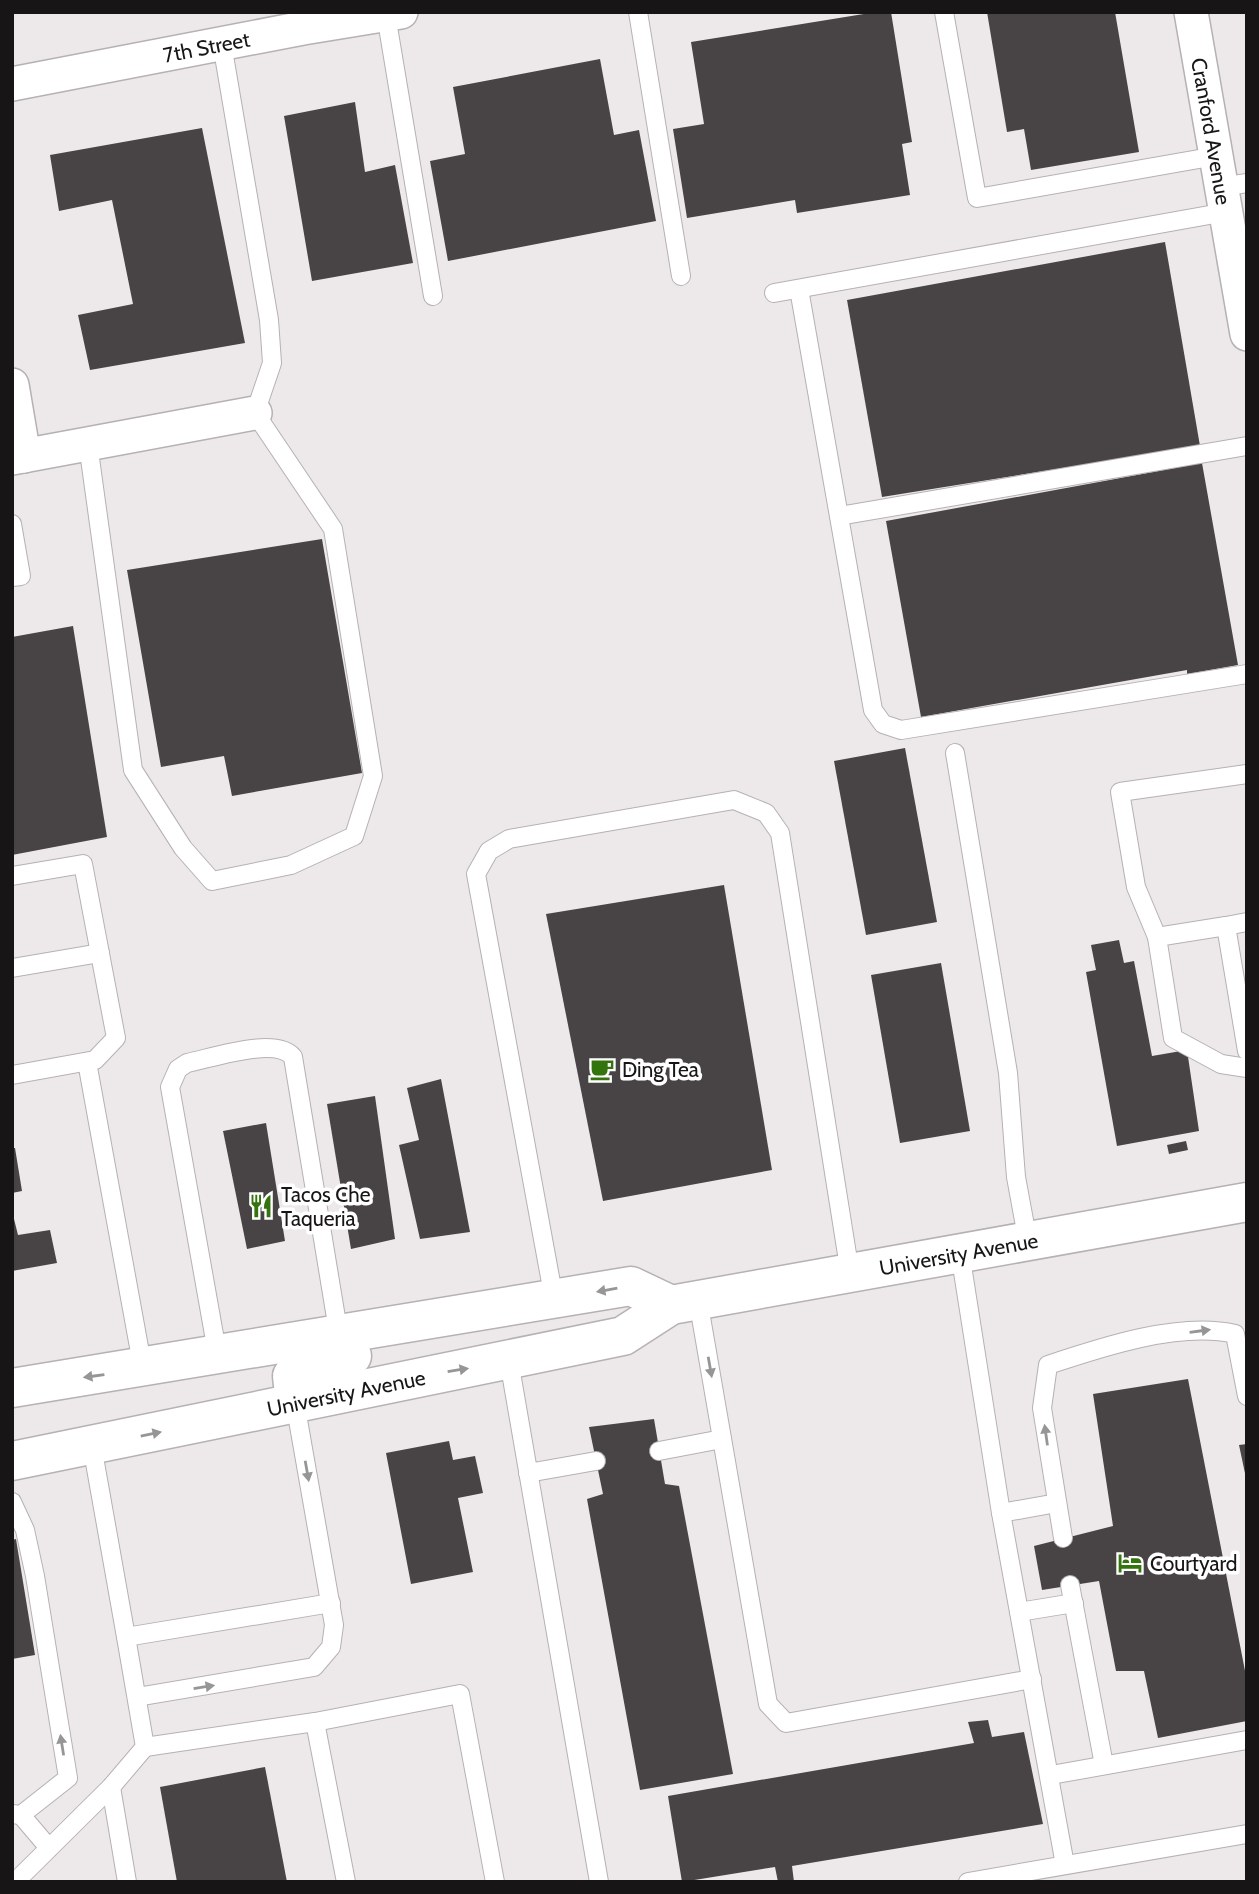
<svg xmlns="http://www.w3.org/2000/svg" width="1259" height="1894" font-family="Cabin,sans-serif">
<style>
.building{fill:#484446}
.lines{fill:none;stroke-linecap:round;stroke-linejoin:round}
.lane-casing{stroke:#b6b1b3;stroke-width:20}
.street-casing{stroke:#b6b1b3;stroke-width:36}
.primary-casing{stroke:#b6b1b3;stroke-width:41}
.lane{stroke:#fff;stroke-width:18}
.street{stroke:#fff;stroke-width:33}
.primary{stroke:#fff;stroke-width:38}
.oneway{fill:#979696}
.labels{text-anchor:middle;dominant-baseline:central;stroke-width:7;stroke-linejoin:round;paint-order:stroke}
.street-label{font-size:21px;fill:#171516;stroke:#fff}
.poi-label{font-size:21px;fill:#171516;stroke:#fff;text-anchor:start}
</style>
<rect width="100%" height="100%" fill="#ede9eb"/>
<g class="building">
<path d="M 876,12 L 891,12 L 912,142 L 902,144 L 910,195 L 797,213 L 795,200 L 687,218 L 673,129 L 704,124 L 691,42 Z"/>
<path d="M 987,12 L 1115,12 L 1139,152 L 1031,170 L 1024,129 L 1007,132 Z"/>
<path d="M 600,59 L 614,135 L 639,130 L 656,221 L 448,261 L 430,161 L 465,154 L 453,87 Z"/>
<path d="M 355,102 L 365,172 L 395,165 L 413,263 L 312,281 L 284,116 Z"/>
<path d="M 202,128 L 245,343 L 90,370 L 78,315 L 133,304 L 112,200 L 59,211 L 50,155 Z"/>
<path d="M 1165,242 L 1200,446 L 882,497 L 847,300 Z"/>
<path d="M 1202,463 L 1238,665 L 1187,674 L 1187,670 L 921,717 L 886,521 Z"/>
<path d="M 322,539 L 362,773 L 232,796 L 224,756 L 161,767 L 127,570 Z"/>
<path d="M 73,626 L 107,837 L 12,855 L 12,637 Z"/>
<path d="M 905,748 L 937,922 L 866,935 L 834,761 Z"/>
<path d="M 724,885 L 772,1170 L 603,1201 L 546,914 Z"/>
<path d="M 1119,940 L 1124,963 L 1134,961 L 1152,1056 L 1187,1050 L 1199,1131 L 1117,1146 L 1086,972 L 1096,970 L 1091,945 Z"/>
<path d="M 941,963 L 970,1131 L 900,1143 L 871,975 Z"/>
<path d="M 441,1079 L 470,1232 L 420,1239 L 399,1145 L 419,1140 L 407,1088 Z"/>
<path d="M 375,1096 L 395,1239 L 351,1249 L 327,1104 Z"/>
<path d="M 266,1123 L 285,1241 L 247,1249 L 223,1131 Z"/>
<path d="M 1186,1141 L 1188,1150 L 1169,1154 L 1167,1145 Z"/>
<path d="M 12,1148 L 15,1148 L 22,1191 L 12,1193 Z"/>
<path d="M 13,1215 L 18,1235 L 50,1230 L 57,1263 L 12,1271 Z"/>
<path d="M 1188,1379 L 1247,1681 L 1247,1721 L 1158,1738 L 1144,1671 L 1116,1671 L 1099,1581 L 1042,1590 L 1034,1546 L 1113,1526 L 1093,1394 Z"/>
<path d="M 654,1419 L 665,1484 L 679,1486 L 733,1774 L 640,1790 L 587,1499 L 603,1494 L 589,1427 Z"/>
<path d="M 449,1441 L 453,1460 L 475,1456 L 483,1493 L 458,1498 L 473,1572 L 411,1584 L 386,1453 Z"/>
<path d="M 1247,1444 L 1247,1478 L 1246,1478 L 1239,1445 Z"/>
<path d="M 16,1539 L 35,1655 L 12,1659 L 12,1540 Z"/>
<path d="M 988,1720 L 992,1737 L 1024,1732 L 1043,1824 L 792,1866 L 794,1882 L 778,1882 L 775,1867 L 682,1882 L 668,1796 L 974,1743 L 968,1722 Z"/>
<path d="M 265,1767 L 287,1882 L 177,1882 L 160,1787 Z"/>
</g>
<g class="lines">
<g class="lane-casing">
<g id="lane">
<path d="M 638,12 L 681,276"/>
<path d="M 944,12 L 977,198 L 1216,156"/>
<path d="M 386,15 L 433,296"/>
<path d="M 1221,187 L 1247,183"/>
<path d="M 799,289 L 873,710 L 883,724 L 901,730 L 1247,674"/>
<path d="M 774,293 L 1226,212"/>
<path d="M 88,444 L 133,770 L 183,848 L 212,881 L 291,865 L 354,836 L 373,776 L 333,529 L 255,413 L 272,363 L 269,320 L 222,44"/>
<path d="M 839,516 L 1247,446"/>
<path d="M 12,524 L 21,576 L 12,577"/>
<path d="M 955,753 L 1008,1073 L 1016,1177 L 1028,1242"/>
<path d="M 12,876 L 83,864 L 116,1038 L 95,1060 L 12,1075"/>
<path d="M 1247,922 L 1226,926 L 1247,1051"/>
<path d="M 1226,926 L 1157,937 L 1173,1038 L 1221,1064 L 1247,1068"/>
<path d="M 1157,937 L 1136,887 L 1120,792 L 1247,774"/>
<path d="M 12,968 L 100,953"/>
<path d="M 87,1062 L 143,1369"/>
<path d="M 960,1253 L 1001,1513 L 1065,1865"/>
<path d="M 554,1299 L 476,874 L 489,851 L 509,839 L 734,800 L 766,813 L 780,833 L 850,1273"/>
<path d="M 698,1300 L 768,1704 L 786,1723 L 1032,1679"/>
<path d="M 218,1357 L 170,1087 L 178,1069 L 187,1063 C 212,1058 276,1036 293,1057 L 339,1336"/>
<path d="M 509,1361 L 599,1882"/>
<path d="M 92,1446 L 126,1637 L 331,1603"/>
<path d="M 659,1451 L 722,1439"/>
<path d="M 528,1473 L 596,1461"/>
<path d="M 12,1502 L 25,1530 L 35,1576 L 68,1778 L 21,1815 L 12,1814"/>
<path d="M 1001,1513 L 1057,1503"/>
<path d="M 1063,1538 L 1042,1408 L 1048,1365 C 1102,1347 1180,1321 1235,1334 L 1247,1396"/>
<path d="M 1070,1585 L 1104,1765"/>
<path d="M 1019,1612 L 1074,1603"/>
<path d="M 137,1697 L 314,1667 L 331,1647 L 334,1625 L 295,1403"/>
<path d="M 315,1722 L 346,1882"/>
<path d="M 145,1747 L 315,1722 L 460,1694 L 495,1882"/>
<path d="M 1051,1775 L 1247,1740"/>
<path d="M 111,1787 L 127,1882"/>
<path d="M 21,1815 L 49,1848"/>
<path d="M 15,1882 L 111,1787 L 145,1747 L 126,1637"/>
<path d="M 968,1882 L 1247,1834"/>
</g>
</g>
<g class="street-casing">
<g id="street">
<path id="s1" d="M 1191,12 L 1247,334"/>
<path id="s2" d="M 12,84 L 303,28 L 401,12"/>
<path d="M 12,385 L 24,456"/>
<path d="M 12,458 L 255,413"/>
</g>
</g>
<g class="primary-casing">
<g id="primary">
<path d="M 12,1388 L 631,1286 L 671,1305"/>
<path d="M 295,1403 L 292,1376 L 313,1364 L 352,1356"/>
<path id="s3" d="M 12,1461 L 623,1336 L 671,1305 L 1247,1202"/>
</g>
</g>
<use href="#lane" class="lane"/>
<use href="#street" class="street"/>
<use href="#primary" class="primary"/>
</g>
<defs><path id="oneway-solid" d="M-6-.8H1V-3.2L6.5 0L1 3.2V.8H-6Z" transform="scale(1.75)"/></defs>
<g class="oneway">
<use href="#oneway-solid" transform="translate(607 1290) rotate(170)"/>
<use href="#oneway-solid" transform="translate(1200 1331) rotate(-8)"/>
<use href="#oneway-solid" transform="translate(710 1367) rotate(80)"/>
<use href="#oneway-solid" transform="translate(458 1370) rotate(-9)"/>
<use href="#oneway-solid" transform="translate(94 1376) rotate(172)"/>
<use href="#oneway-solid" transform="translate(151 1434) rotate(-12)"/>
<use href="#oneway-solid" transform="translate(1046 1435) rotate(-98)"/>
<use href="#oneway-solid" transform="translate(307 1471) rotate(80)"/>
<use href="#oneway-solid" transform="translate(204 1687) rotate(-9)"/>
<use href="#oneway-solid" transform="translate(62 1745) rotate(-99)"/>
</g>
<defs>
<g id="cafe-bare" transform="scale(1.89)"><path d="M-5.5-4.5H6V0H3Q3 3.5 0 3.5H-2.5Q-5.5 3.5-5.5 0ZM3-3.2v2h1.7v-2ZM-6 4.5H4V6H-6Z" fill="#34740e" stroke="#fff" stroke-width="2.5" paint-order="stroke"/></g>
<g id="restaurant-bare" transform="scale(1.89)"><path d="M-5-6h1v4h1v-4h1v4h1v-4h1v5L-1.5 .5V6h-2V.5L-5-1ZM5-6V6H3V1.5H1.5Q1.5-4 5-6Z" fill="#34740e" stroke="#fff" stroke-width="2.5" paint-order="stroke"/></g>
<g id="hotel-bare" transform="scale(1.89)"><path d="M-6-4.5h1.5V1H6V5H4.5V3h-9V5H-6ZM-4 0a1.8 1.8 0 1 1 3.6 0ZM.5 0V-2.5h3Q6-2.5 6 0Z" fill="#34740e" stroke="#fff" stroke-width="2.5" paint-order="stroke"/></g>
</defs>
<g fill-rule="evenodd">
<use href="#cafe-bare" x="602" y="1069"/>
<use href="#restaurant-bare" x="261" y="1206"/>
<use href="#hotel-bare" x="1130" y="1563"/>
</g>
<g class="labels">
<g class="street-label">
<text stroke="none"><textPath href="#s2" startOffset="198">7th Street</textPath></text>
<text stroke="none"><textPath href="#s1" startOffset="121">Cranford Avenue</textPath></text>
<text stroke="none"><textPath href="#s3" startOffset="973">University Avenue</textPath></text>
<text stroke="none"><textPath href="#s3" startOffset="341">University Avenue</textPath></text>
</g>
<g class="poi-label">
<text x="622" y="1069">Ding Tea</text>
<text x="281" y="1194">Tacos Che<tspan x="281" dy="24">Taqueria</tspan></text>
<text x="1150" y="1563">Courtyard</text>
</g>
</g>
<rect width="1259" height="1894" fill="none" stroke="#171516" stroke-width="28"/>
</svg>
